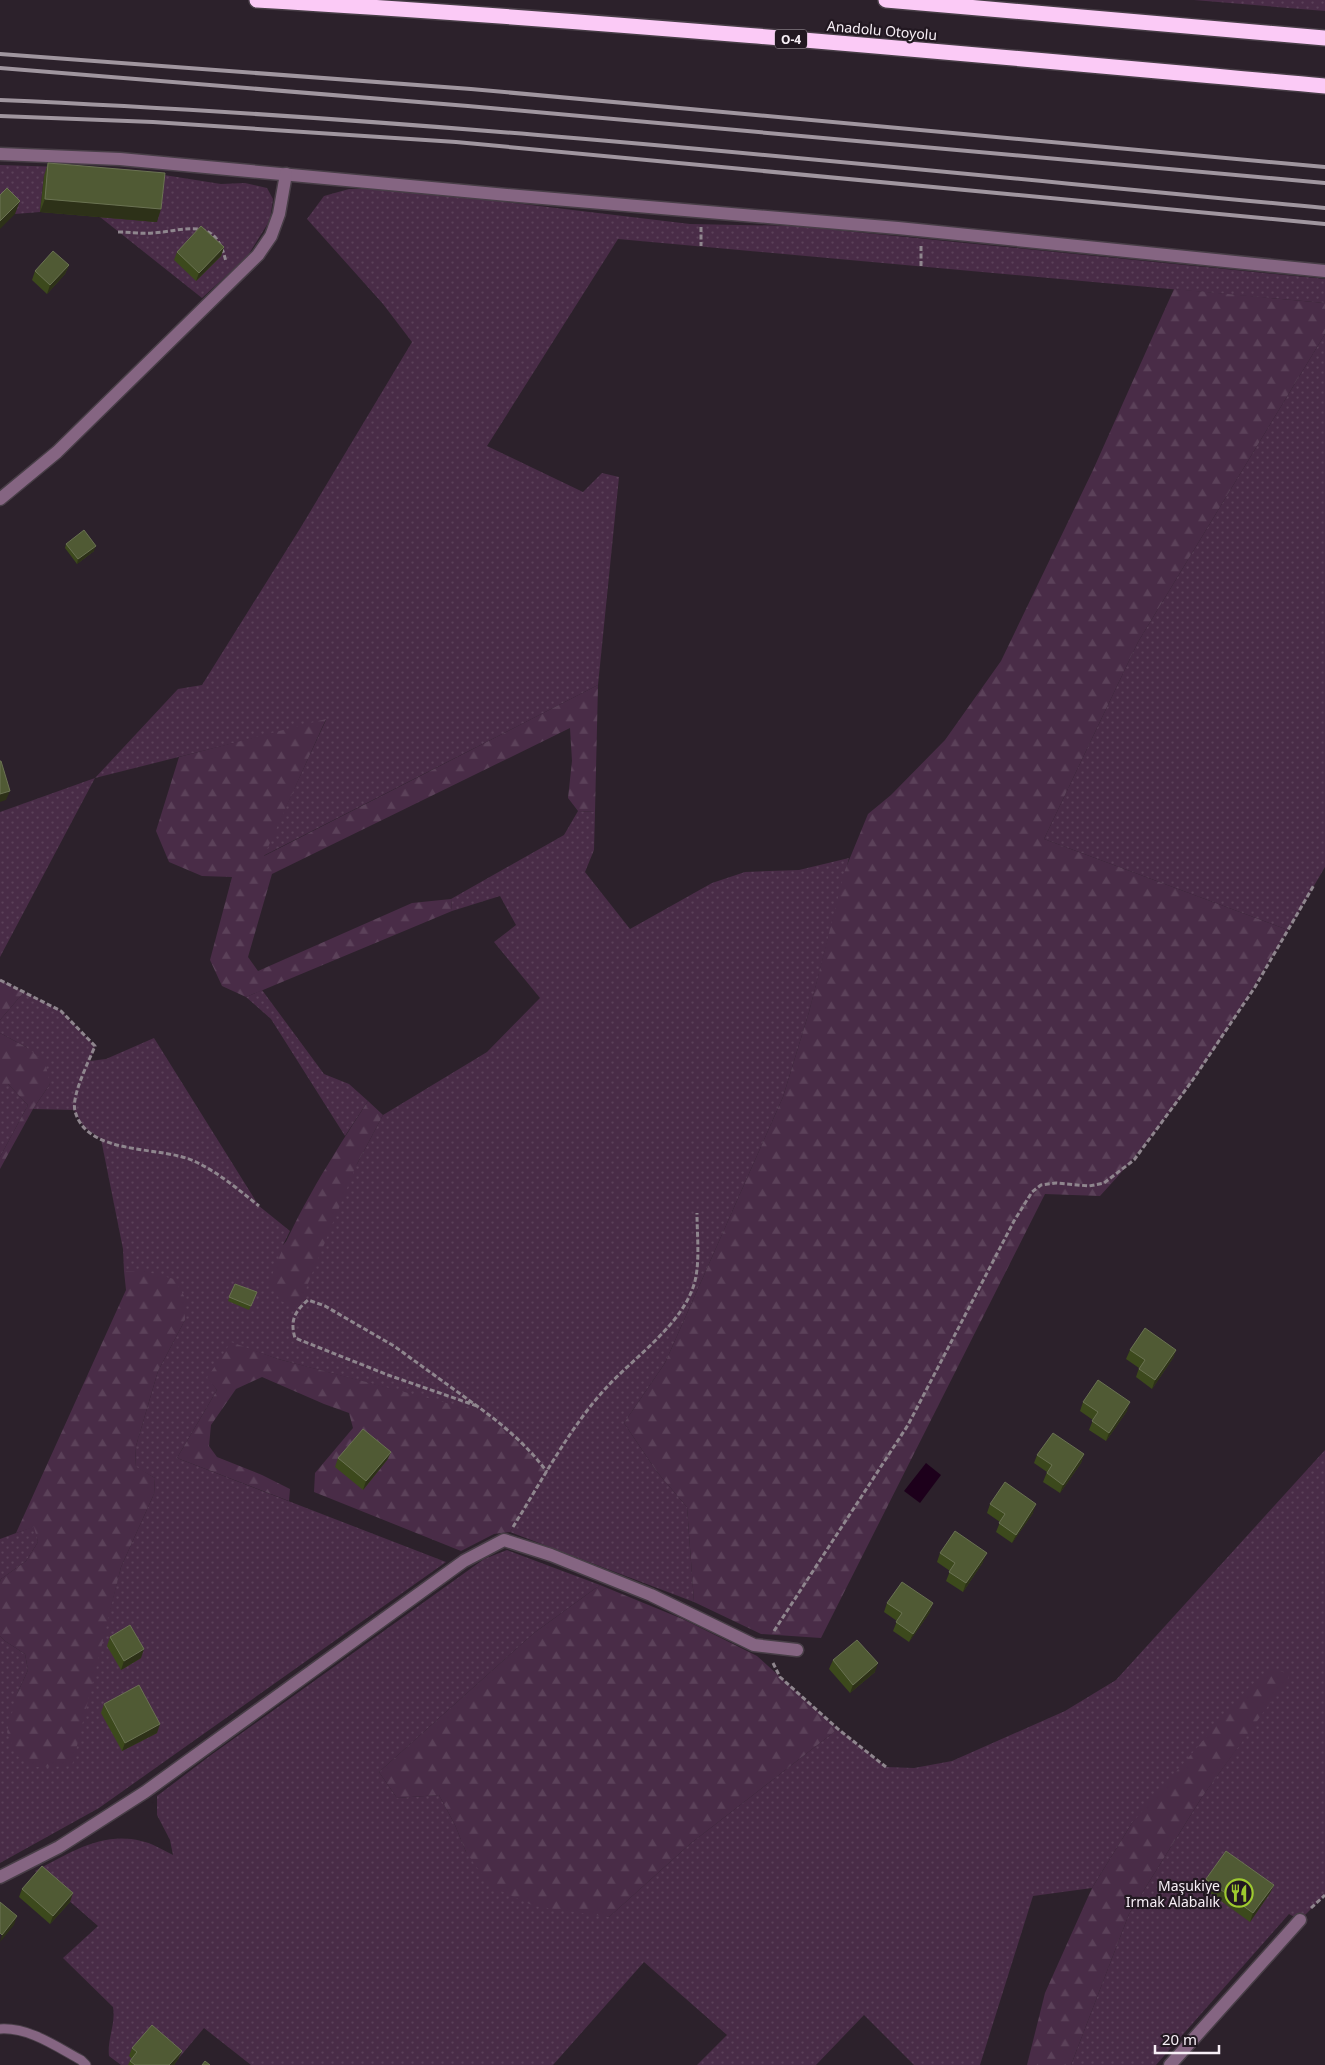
<svg xmlns="http://www.w3.org/2000/svg" width="1325" height="2065" font-family="'Noto Sans',sans-serif">
<style>
.grass{fill:url(#grass-dots)}
.forest{fill:url(#forest-firs)}
.water{fill:#1d001b}
.lines{fill:none;stroke-linecap:round;stroke-linejoin:round}
.lane-casing{stroke:#483e47;stroke-width:11}
.street-casing{stroke:#483e47;stroke-width:15}
.highway-casing{stroke:#483e47;stroke-width:18}
.path{stroke:#8f868e;stroke-width:3;stroke-dasharray:5 2.5;stroke-linecap:butt}
.lane{stroke:#856582;stroke-width:9}
.street{stroke:#856582;stroke-width:12}
.highway{stroke:#fbcaf6;stroke-width:15}
.rail{stroke:#a0969f;stroke-width:4}
.wall{fill:#3c491c}
.shaded-wall{fill:#2d3118}
.building{fill:#505a34;stroke:#6a7252}
.labels{text-anchor:middle;dominant-baseline:central;stroke-width:4.5;stroke-linejoin:round;paint-order:stroke}
.shield{fill:#221821;stroke:#b7aeb6;stroke-width:1}
.shield-label{font-size:12px;font-weight:bold;fill:#f7eff6}
.street-label{font-size:14px;fill:#f7eff6;stroke:#221821}
.poi-label{font-size:14px;fill:#f7eff6;stroke:#221821;text-anchor:end}
</style>
<defs>
<pattern id="grass-dots" width="8" height="8" patternUnits="userSpaceOnUse" patternTransform="scale(1.25)"><rect width="8" height="8" fill="#492c47"/><path d="M2 2h.1M6 6h.1" fill="none" stroke="#5b4159" stroke-width="1.8" stroke-linecap="round"/></pattern>
<pattern id="forest-firs" width="22" height="20" patternUnits="userSpaceOnUse" patternTransform="scale(1.25)"><rect width="22" height="20" fill="#492c47"/><path d="M5 1l3.5 6h-7zM16 11l3.5 6h-7z" fill="#5b4159"/></pattern>
</defs>
<rect width="100%" height="100%" fill="#2c212b"/>
<g class="grass">
<path d="M 1195,0 L 1325,0 L 1325,11 L 1194,0 Z"/>
<path d="M 0,165 L 126,169 L 221,184 L 245,183 L 267,188 L 273,199 L 270,220 L 247,257 L 202,298 L 100,217 L 157,222 L 44,176 L 40,212 L 15,214 L 3,201 L 0,204 Z"/>
<path d="M 349,189 L 398,189 L 690,224 L 796,226 L 1325,279 L 1325,303 L 618,239 L 487,446 L 583,492 L 602,473 L 619,477 L 598,685 L 263,856 L 326,720 L 95,778 L 0,957 L 0,812 L 95,778 L 178,689 L 202,685 L 301,527 L 412,342 L 383,304 L 307,219 L 324,196 Z"/>
<path d="M 1325,334 L 1325,867 L 1288,930 L 1044,839 L 1138,642 Z"/>
<path d="M 578,811 L 595,812 L 594,850 L 585,872 L 630,929 L 712,883 L 745,872 L 799,870 L 849,858 L 809,1012 L 783,1097 L 665,1363 L 624,1423 L 657,1472 L 687,1507 L 694,1602 L 510,1532 L 547,1472 L 538,1461 L 489,1415 L 278,1359 L 231,1343 L 208,1378 L 217,1390 L 177,1458 L 446,1562 L 99,1808 L 0,1863 L 0,1636 L 5,1641 L 25,1654 L 28,1670 L 17,1694 L 98,1656 L 121,1567 L 154,1494 L 155,1478 L 135,1467 L 136,1446 L 158,1371 L 185,1320 L 144,1271 L 124,1271 L 123,1249 L 101,1139 L 84,1127 L 74,1110 L 33,1109 L 50,1084 L 26,1047 L 0,1033 L 0,1020 L 24,992 L 61,1011 L 95,1046 L 90,1061 L 106,1059 L 154,1038 L 259,1206 L 290,1231 L 283,1245 L 357,1164 L 383,1115 L 487,1052 L 540,998 L 494,942 L 516,925 L 500,896 L 452,911 L 451,899 L 564,835 Z"/>
<path d="M 262,990 L 324,1074 L 349,1084 L 368,1101 L 345,1136 L 271,1019 L 246,997 Z"/>
<path d="M 0,1084 L 8,1084 L 28,1105 L 0,1157 Z"/>
<path d="M 1325,1450 L 1325,1895 L 1300,1920 L 1289,1914 L 1156,2065 L 1071,2065 L 1129,1914 L 1202,1797 L 1288,1677 L 1132,1823 L 1092,1888 L 1033,1896 L 980,2065 L 914,2065 L 864,2015 L 816,2065 L 697,2065 L 727,2035 L 644,1962 L 553,2065 L 251,2065 L 204,2028 L 178,2059 L 134,2061 L 131,2065 L 121,2065 L 109,2056 C 107,2039 116,2024 113,2007 L 63,1958 L 98,1926 L 35,1871 C 68,1854 102,1831 141,1841 C 152,1843 163,1850 173,1855 L 170,1840 L 157,1815 L 157,1796 L 211,1755 L 484,1559 L 507,1550 L 600,1585 L 534,1633 L 379,1772 L 397,1798 L 439,1795 L 455,1825 L 466,1852 L 609,1917 L 690,1844 L 838,1729 L 886,1767 L 914,1768 L 952,1761 L 1065,1711 L 1116,1680 Z"/>
<path d="M 35,1526 L 38,1542 L 26,1561 L 1,1579 L 0,1582 L 0,1539 Z"/>
</g>
<g class="forest">
<path d="M 1174,289 L 1325,303 L 1325,334 L 1138,642 L 1044,839 L 1288,930 C 1233,1023 1174,1117 1100,1196 L 1045,1194 L 821,1638 L 761,1634 L 694,1602 L 687,1507 L 657,1472 L 624,1423 L 665,1363 L 783,1097 L 809,1012 L 845,870 L 868,814 L 891,795 L 945,740 L 1001,661 L 1093,470 Z"/>
<path d="M 598,685 L 595,812 L 578,811 L 568,798 L 572,761 L 570,728 L 272,874 L 248,957 L 258,971 L 412,903 L 451,899 L 452,911 L 246,997 L 222,986 L 210,960 L 232,877 L 202,876 L 169,862 L 156,831 L 179,757 L 326,719 L 264,856 Z"/>
<path d="M 0,980 L 24,992 L 0,1020 Z"/>
<path d="M 0,1033 L 26,1047 L 45,1062 L 50,1084 L 33,1109 L 0,1169 L 0,1157 L 28,1105 L 8,1084 L 0,1084 Z"/>
<path d="M 368,1101 L 383,1115 L 357,1164 L 298,1308 L 281,1301 L 269,1283 C 293,1217 330,1160 368,1101 Z"/>
<path d="M 124,1271 L 144,1271 L 174,1279 L 184,1296 L 185,1320 L 158,1371 L 136,1446 L 135,1466 L 155,1478 L 154,1494 L 121,1567 L 72,1766 L 34,1767 L 16,1755 L 7,1732 L 17,1694 L 28,1670 L 25,1654 L 5,1641 L 0,1636 L 0,1582 L 1,1579 L 26,1561 L 38,1542 L 34,1527 L 16,1533 L 126,1290 Z"/>
<path d="M 231,1342 L 278,1359 L 489,1414 L 538,1461 L 547,1472 L 510,1532 L 494,1534 L 461,1551 L 314,1492 L 315,1473 L 353,1428 L 349,1413 L 324,1404 L 262,1377 L 236,1389 L 211,1425 L 209,1446 L 217,1457 L 262,1475 L 290,1489 L 289,1501 L 177,1458 L 217,1390 L 207,1378 Z"/>
<path d="M 600,1585 L 685,1620 L 757,1656 L 838,1729 L 690,1844 L 609,1917 L 534,1906 L 490,1886 L 466,1852 L 455,1825 L 439,1795 L 397,1798 L 379,1772 L 534,1633 Z"/>
<path d="M 1272,1670 L 1282,1671 L 1289,1677 L 1202,1797 L 1129,1914 L 1071,2065 L 1027,2065 L 1045,1993 L 1092,1888 L 1132,1823 L 1250,1686 Z"/>
</g>
<path class="water" d="M 926,1463 L 941,1475 L 920,1503 L 904,1491 Z"/>
<g class="lines">
<g class="lane-casing">
<path id="lane" d="M 0,2029 C 29,2027 57,2047 81,2060 L 86,2065"/>
</g>
<g class="street-casing">
<g id="street">
<path d="M 0,154 L 120,159 L 519,196 L 898,228 L 1325,271"/>
<path d="M 0,499 L 57,452 L 258,255 L 271,236 L 279,214 L 286,174"/>
<path d="M 0,1877 L 59,1847 L 145,1792 L 464,1561 L 504,1540 L 551,1555 L 651,1595 L 754,1645 L 797,1650"/>
<path d="M 1170,2065 L 1300,1920"/>
</g>
</g>
<g class="highway-casing">
<g id="highway">
<path d="M 257,0 C 613,21 969,54 1325,86"/>
<path d="M 886,0 L 1325,38"/>
</g>
</g>
<g class="path">
<path d="M 701,227 L 701,246"/>
<path d="M 118,232 C 130,232 142,234 153,233 C 189,230 216,216 226,262"/>
<path d="M 921,266 L 921,246"/>
<path d="M 0,980 L 61,1011 L 95,1046 C 89,1061 71,1096 75,1111 C 87,1157 163,1145 196,1162 C 219,1173 239,1190 259,1206"/>
<path d="M 477,1406 L 388,1375 L 295,1338 C 290,1321 294,1312 308,1300 L 325,1306 L 394,1346 L 477,1406 C 502,1424 529,1447 547,1472"/>
<path d="M 513,1527 C 541,1482 570,1427 606,1388 C 634,1357 684,1324 695,1281 C 700,1260 697,1235 697,1213"/>
<path d="M 774,1631 L 908,1425 L 1014,1221 L 1032,1192 L 1041,1185 L 1056,1183 L 1089,1186 L 1104,1183 L 1134,1160 L 1192,1081 L 1255,987 L 1314,885"/>
<path d="M 773,1663 L 780,1677 L 838,1729 L 886,1767"/>
<path d="M 1311,1908 L 1325,1895"/>
</g>
<use href="#lane" class="lane"/>
<use href="#street" class="street"/>
<use href="#highway" class="highway"/>
<g class="rail">
<path d="M 0,54 L 471,89 L 1325,167"/>
<path d="M 0,68 L 468,106 L 1325,183"/>
<path d="M 0,100 C 443,119 884,167 1325,208"/>
<path d="M 0,116 L 153,122 L 456,142 L 1325,224"/>
</g>
</g>
<g class="wall">
<path d="M 48,163 L 157,222 L 40,212 L 44,176 Z"/>
<path d="M 224,247 L 221,256 L 196,281 L 174,260 L 177,252 Z"/>
<path d="M 69,265 L 65,274 L 47,294 L 32,280 L 35,271 Z"/>
<path d="M 66,544 L 94,551 L 77,564 L 65,548 Z"/>
<path d="M 235,1284 L 257,1292 L 249,1310 L 228,1301 Z"/>
<path d="M 1130,1350 L 1176,1350 L 1173,1358 L 1152,1389 L 1136,1377 L 1139,1368 L 1126,1359 Z"/>
<path d="M 1083,1402 L 1127,1411 L 1106,1441 L 1089,1430 L 1093,1420 L 1080,1411 Z"/>
<path d="M 391,1452 L 387,1460 L 363,1490 L 335,1467 L 338,1458 Z"/>
<path d="M 1084,1454 L 1081,1463 L 1060,1493 L 1043,1482 L 1047,1472 L 1034,1463 L 1037,1455 Z"/>
<path d="M 990,1504 L 1033,1513 L 1012,1543 L 996,1532 L 1000,1522 L 987,1513 Z"/>
<path d="M 940,1553 L 983,1562 L 963,1592 L 946,1581 L 950,1571 L 937,1562 Z"/>
<path d="M 887,1603 L 930,1612 L 909,1642 L 893,1631 L 897,1621 L 884,1612 Z"/>
<path d="M 110,1637 L 141,1658 L 121,1670 L 107,1646 Z"/>
<path d="M 833,1660 L 875,1672 L 850,1693 L 829,1669 Z"/>
<path d="M 104,1704 L 157,1733 L 122,1751 L 101,1713 Z"/>
<path d="M 1206,1879 L 1274,1885 L 1270,1893 L 1250,1922 L 1203,1888 Z"/>
<path d="M 22,1889 L 70,1902 L 50,1924 L 19,1897 Z"/>
<path d="M 132,2048 L 182,2051 L 178,2059 L 174,2065 L 128,2065 L 130,2061 L 132,2059 L 129,2056 Z"/>
</g>
<g class="shaded-wall">
<path d="M 45,199 L 161,209 L 157,222 L 40,212 Z"/>
<path d="M 20,201 L 15,214 L 0,229 L 0,221 Z"/>
<path d="M 224,247 L 221,256 L 196,281 L 199,273 Z"/>
<path d="M 69,265 L 65,274 L 47,294 L 50,285 Z"/>
<path d="M 96,546 L 94,551 L 77,564 L 78,559 Z"/>
<path d="M 10,791 L 6,800 L 0,802 L 0,794 Z"/>
<path d="M 1176,1350 L 1173,1358 L 1152,1389 L 1155,1380 Z"/>
<path d="M 1130,1402 L 1127,1411 L 1106,1441 L 1109,1433 Z"/>
<path d="M 391,1452 L 387,1460 L 363,1490 L 366,1481 Z"/>
<path d="M 1084,1454 L 1081,1463 L 1060,1493 L 1063,1485 Z"/>
<path d="M 1036,1504 L 1033,1513 L 1012,1543 L 1016,1535 Z"/>
<path d="M 987,1553 L 983,1562 L 963,1592 L 966,1583 Z"/>
<path d="M 933,1603 L 930,1612 L 909,1642 L 913,1634 Z"/>
<path d="M 144,1649 L 141,1658 L 121,1670 L 124,1661 Z"/>
<path d="M 878,1663 L 875,1672 L 850,1693 L 853,1685 Z"/>
<path d="M 160,1724 L 157,1733 L 122,1751 L 125,1743 Z"/>
<path d="M 1274,1885 L 1270,1893 L 1250,1922 L 1253,1913 Z"/>
<path d="M 73,1893 L 70,1902 L 50,1924 L 53,1916 Z"/>
<path d="M 17,1916 L 14,1925 L 0,1942 L 2,1935 Z"/>
<path d="M 182,2051 L 178,2059 L 174,2065 L 169,2065 Z"/>
</g>
<g class="building">
<path d="M 48,163 L 165,173 L 161,209 L 45,199 Z"/>
<path d="M 7,188 L 20,201 L 0,221 L 0,195 Z"/>
<path d="M 201,226 L 224,247 L 199,273 L 177,252 Z"/>
<path d="M 53,251 L 69,265 L 50,285 L 35,271 Z"/>
<path d="M 84,530 L 96,546 L 78,559 L 66,544 Z"/>
<path d="M 0,761 L 1,761 L 10,791 L 0,794 Z"/>
<path d="M 235,1284 L 257,1292 L 251,1306 L 229,1297 Z"/>
<path d="M 1145,1328 L 1176,1350 L 1155,1380 L 1139,1369 L 1145,1360 L 1130,1350 Z"/>
<path d="M 1098,1380 L 1130,1402 L 1109,1433 L 1092,1421 L 1098,1412 L 1083,1402 Z"/>
<path d="M 363,1429 L 391,1452 L 366,1481 L 338,1458 Z"/>
<path d="M 1053,1433 L 1084,1454 L 1063,1485 L 1047,1473 L 1052,1465 L 1037,1455 Z"/>
<path d="M 1005,1482 L 1036,1504 L 1016,1535 L 999,1523 L 1005,1514 L 990,1504 Z"/>
<path d="M 955,1531 L 987,1553 L 966,1583 L 949,1572 L 955,1563 L 940,1553 Z"/>
<path d="M 902,1582 L 933,1603 L 913,1634 L 896,1622 L 902,1613 L 887,1603 Z"/>
<path d="M 130,1625 L 144,1649 L 124,1661 L 110,1637 Z"/>
<path d="M 857,1640 L 878,1663 L 853,1685 L 833,1660 Z"/>
<path d="M 139,1685 L 160,1724 L 125,1743 L 104,1704 Z"/>
<path d="M 1226,1851 L 1274,1885 L 1253,1913 L 1206,1879 Z"/>
<path d="M 42,1866 L 73,1893 L 53,1916 L 22,1889 Z"/>
<path d="M 0,1902 L 17,1916 L 2,1935 L 0,1933 Z"/>
<path d="M 152,2025 L 182,2051 L 169,2065 L 135,2065 L 130,2061 L 137,2052 L 132,2048 Z"/>
<path d="M 205,2061 L 210,2065 L 202,2065 Z"/>
</g>
<defs>
<g id="restaurant-ring" transform="scale(1.4375)"><circle r="9.5" fill="#221821" stroke="#9eca2f" stroke-width="1.5"/><path d="M-5-6h1v4h1v-4h1v4h1v-4h1v5L-1.5 .5V6h-2V.5L-5-1ZM5-6V6H3V1.5H1.5Q1.5-4 5-6Z" fill="#9eca2f"/></g>
</defs>
<g fill-rule="evenodd">
<use href="#restaurant-ring" x="1239" y="1893"/>
</g>
<g class="labels">
<rect class="shield" x="775" y="29.5" width="32" height="19" rx="4"/>
<g class="shield-label">
<text x="791" y="39">O-4</text>
</g>
<g class="street-label">
<text transform="translate(882 30) rotate(5)">Anadolu Otoyolu</text>
</g>
<g class="poi-label">
<text x="1220" y="1885">Maşukiye<tspan x="1220" dy="16">Irmak Alabalık</tspan></text>
</g>
</g>
<path d="M1155 2045v8h64v-8" fill="none" stroke="#f7eff6" stroke-width="2.5"/>
<text x="1162" y="2045" font-size="15" fill="#f7eff6" stroke="#221821" stroke-width="4" paint-order="stroke">20 m</text>
</svg>
